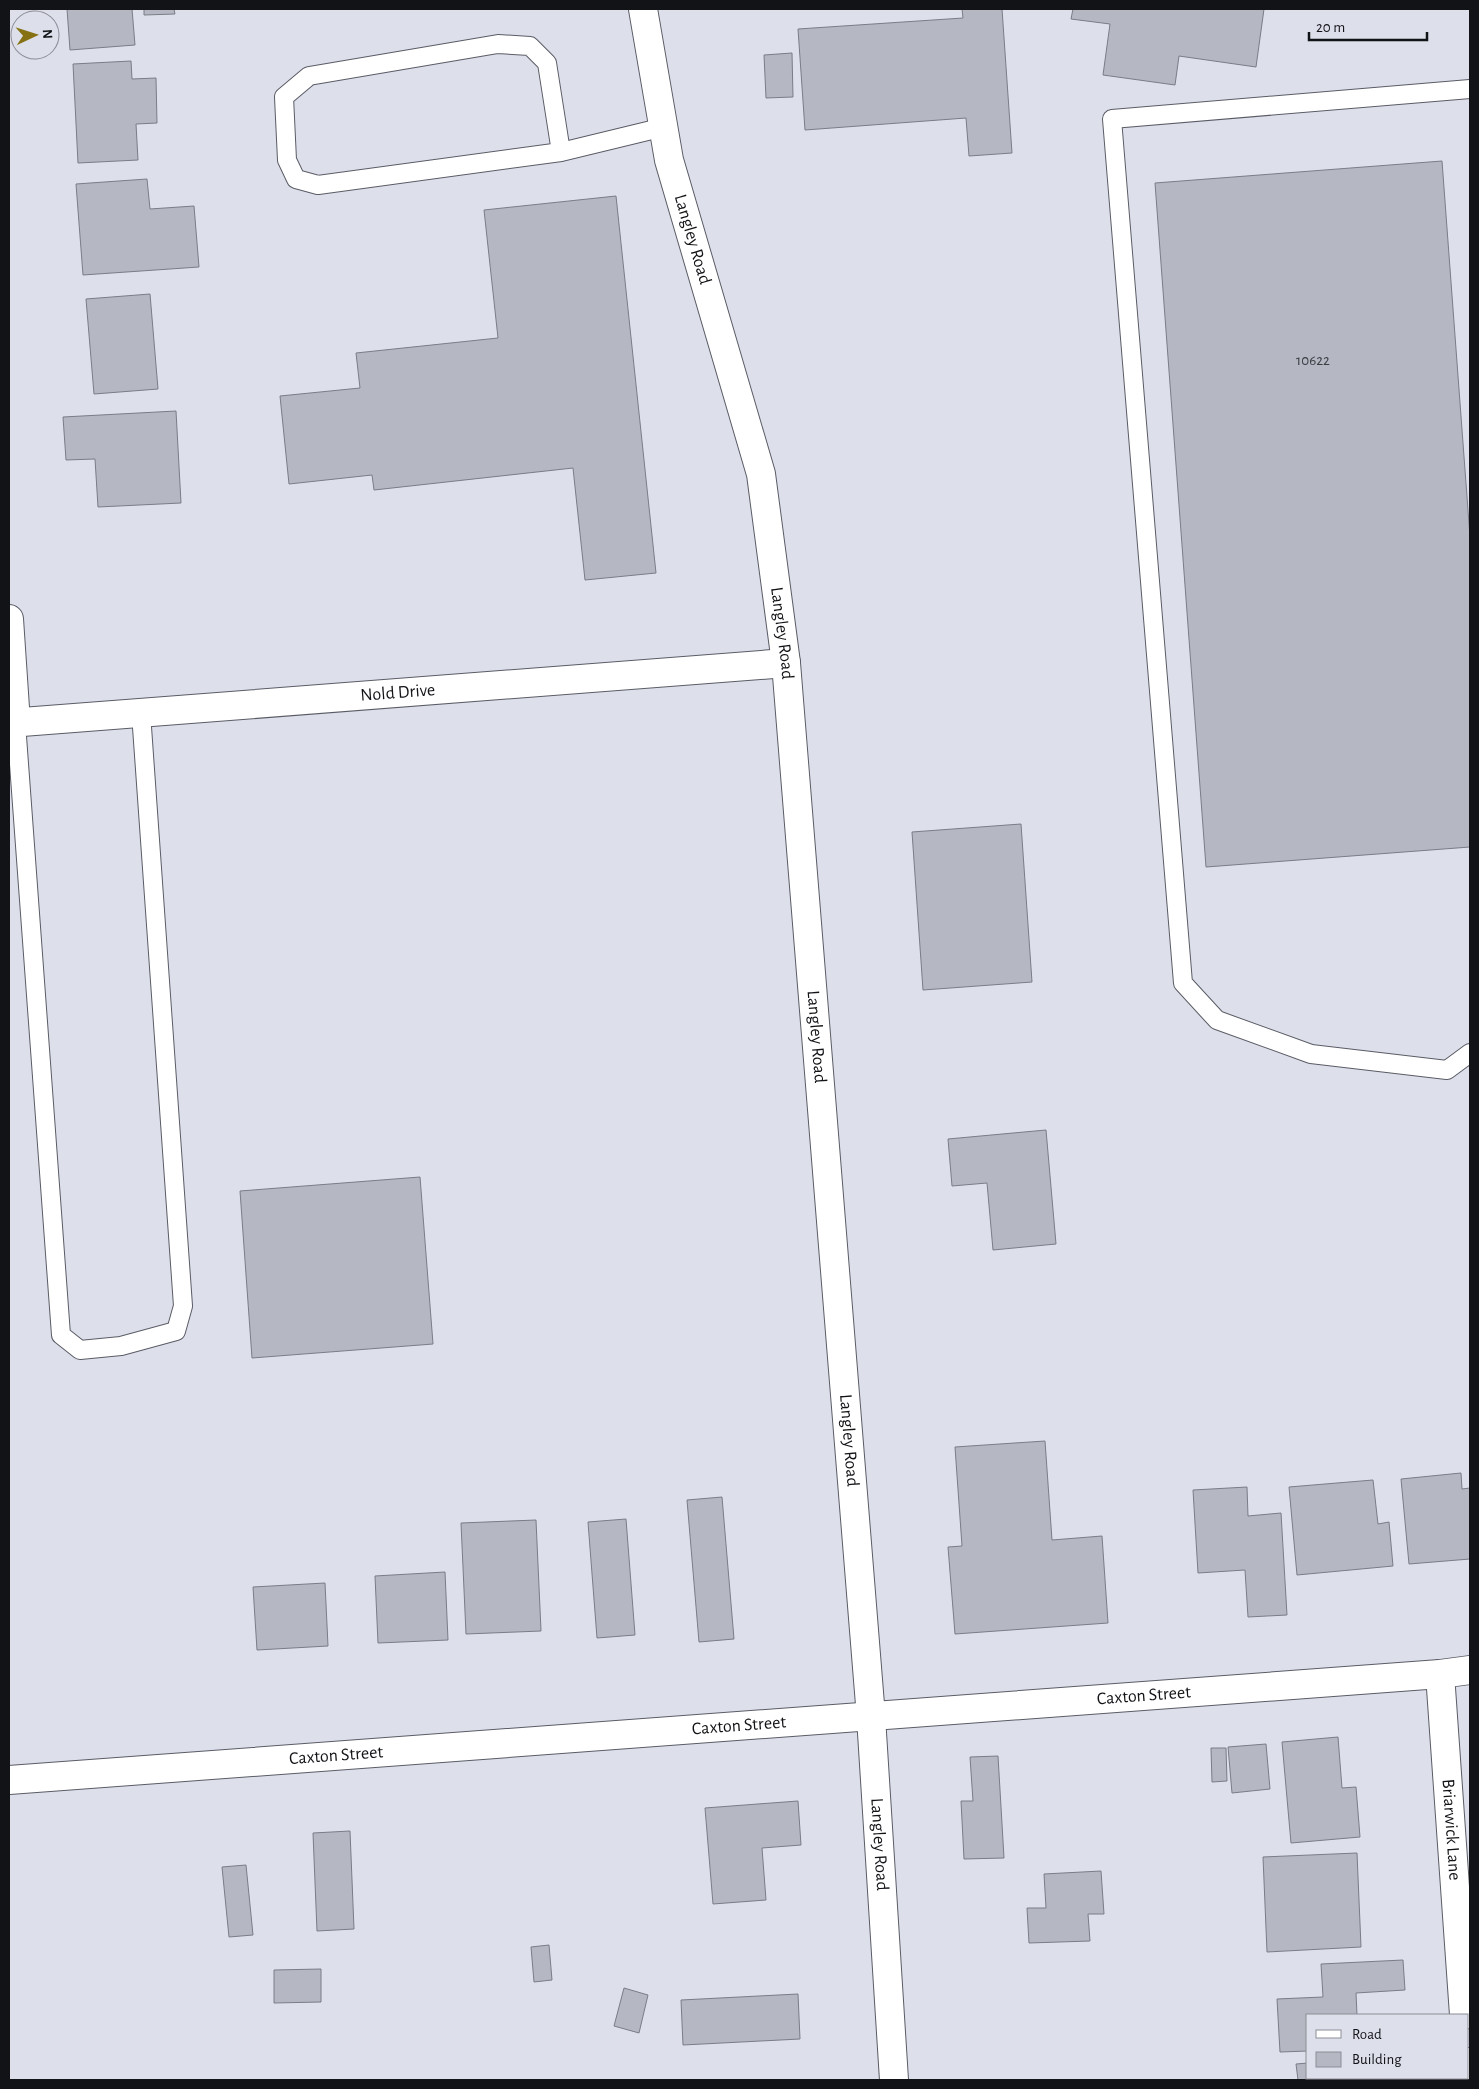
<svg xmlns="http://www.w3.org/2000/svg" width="1479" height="2089" font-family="'Alegreya Sans',sans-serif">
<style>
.building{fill:#b5b8c3;stroke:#7a7c86}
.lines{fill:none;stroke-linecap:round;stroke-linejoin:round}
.lane-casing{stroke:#5a5c65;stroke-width:20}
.street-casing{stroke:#5a5c65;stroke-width:30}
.secondary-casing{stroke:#5a5c65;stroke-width:30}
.lane{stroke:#fff;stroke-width:18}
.street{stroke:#fff;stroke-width:28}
.secondary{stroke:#fff;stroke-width:28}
.labels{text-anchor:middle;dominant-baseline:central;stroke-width:4;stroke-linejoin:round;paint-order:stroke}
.number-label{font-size:15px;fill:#3b3c42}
.street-label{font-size:18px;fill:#121317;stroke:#dddfeb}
</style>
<rect width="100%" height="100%" fill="#dddfeb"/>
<g class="building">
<path d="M 67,9 L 132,9 L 135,45 L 70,50 Z"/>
<path d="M 144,9 L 174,9 L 175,14 L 144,15 Z"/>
<path d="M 962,9 L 1002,9 L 1012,153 L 969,156 L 966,118 L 805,130 L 798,29 L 963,18 Z"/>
<path d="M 1073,9 L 1264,9 L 1256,67 L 1179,56 L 1175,85 L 1103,75 L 1110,24 L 1071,19 Z"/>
<path d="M 792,53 L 793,97 L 766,98 L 764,55 Z"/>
<path d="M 131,61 L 132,79 L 156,78 L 157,123 L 136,124 L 138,160 L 78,163 L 73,64 Z"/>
<path d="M 1442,161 L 1470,537 L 1470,847 L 1206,867 L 1155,183 Z"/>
<path d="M 147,179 L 150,209 L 194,206 L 199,267 L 83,275 L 76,184 Z"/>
<path d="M 616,196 L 656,573 L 585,580 L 573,468 L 374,490 L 372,475 L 289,484 L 280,396 L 360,388 L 356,353 L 498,338 L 484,210 Z"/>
<path d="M 150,294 L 158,389 L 94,394 L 86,299 Z"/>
<path d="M 176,411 L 181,503 L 98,507 L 95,459 L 66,460 L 63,417 Z"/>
<path d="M 1021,824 L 1032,982 L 923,990 L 912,832 Z"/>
<path d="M 1046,1130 L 1056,1244 L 993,1250 L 987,1183 L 952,1186 L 948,1139 Z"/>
<path d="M 420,1177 L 433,1344 L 252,1358 L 240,1191 Z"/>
<path d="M 1045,1441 L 1052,1540 L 1102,1536 L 1108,1623 L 955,1634 L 948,1547 L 962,1546 L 955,1447 Z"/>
<path d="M 1461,1473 L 1462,1489 L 1470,1488 L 1470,1559 L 1409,1564 L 1401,1479 Z"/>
<path d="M 1373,1480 L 1378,1524 L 1389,1522 L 1393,1566 L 1297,1575 L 1289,1487 Z"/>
<path d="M 1247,1487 L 1248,1516 L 1281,1513 L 1287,1615 L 1248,1617 L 1245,1570 L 1198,1573 L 1193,1490 Z"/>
<path d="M 722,1497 L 734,1639 L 699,1642 L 687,1500 Z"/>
<path d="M 626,1519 L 635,1635 L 597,1638 L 588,1522 Z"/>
<path d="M 536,1520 L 541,1631 L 466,1634 L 461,1523 Z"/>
<path d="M 445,1572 L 448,1640 L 378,1643 L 375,1576 Z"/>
<path d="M 325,1583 L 328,1646 L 257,1650 L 253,1587 Z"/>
<path d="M 1338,1737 L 1342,1788 L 1356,1787 L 1360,1837 L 1291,1843 L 1282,1742 Z"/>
<path d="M 1266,1744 L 1270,1789 L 1232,1793 L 1228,1747 Z"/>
<path d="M 1211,1748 L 1226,1748 L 1227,1781 L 1212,1782 Z"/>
<path d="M 998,1756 L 1004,1858 L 964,1859 L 961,1801 L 973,1801 L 970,1757 Z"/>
<path d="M 798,1801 L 801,1845 L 762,1848 L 766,1900 L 713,1904 L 705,1808 Z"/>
<path d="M 350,1831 L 354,1929 L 317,1931 L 313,1833 Z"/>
<path d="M 1357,1853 L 1361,1947 L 1267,1952 L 1263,1857 Z"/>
<path d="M 246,1865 L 253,1935 L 229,1937 L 222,1867 Z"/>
<path d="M 1101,1871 L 1104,1914 L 1088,1914 L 1090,1941 L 1029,1943 L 1027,1908 L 1046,1908 L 1044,1874 Z"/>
<path d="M 549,1945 L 552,1980 L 534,1982 L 531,1947 Z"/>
<path d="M 1403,1960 L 1405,1990 L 1356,1993 L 1357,2015 L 1308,2015 L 1308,2051 L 1280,2052 L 1277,1999 L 1323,1997 L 1321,1964 Z"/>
<path d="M 321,1969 L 321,2002 L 274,2003 L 274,1970 Z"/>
<path d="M 624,1988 L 648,1995 L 639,2033 L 614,2026 Z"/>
<path d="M 798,1994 L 800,2039 L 683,2045 L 681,2000 Z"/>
<path d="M 1308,2063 L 1308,2078 L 1363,2078 L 1363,2080 L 1298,2080 L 1296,2064 Z"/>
</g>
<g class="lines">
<g class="lane-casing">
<g id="lane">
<path d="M 1470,89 L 1112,119 L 1183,983 L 1217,1020 L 1311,1054 L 1447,1070 L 1470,1053"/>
<path d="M 561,152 L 547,63 L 530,46 L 498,44 L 309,76 L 284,97 L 287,160 L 296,179 L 318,185 L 561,152 L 664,127"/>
<path d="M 16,723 L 61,1335 L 80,1350 L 121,1346 L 176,1331 L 183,1306 L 141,713"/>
</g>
</g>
<g class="street-casing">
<g id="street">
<path d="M 9,619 L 16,723"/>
<path id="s1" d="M 9,723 L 786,663"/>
<path id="s2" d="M 1440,1674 L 1464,2015"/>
<path id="s3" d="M 9,1780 L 1440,1674 L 1470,1670"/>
<path d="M 1468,2062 L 1469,2080"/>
</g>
</g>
<g class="secondary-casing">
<g id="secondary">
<path id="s4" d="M 643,9 L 669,160 L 761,474 L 786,663 L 871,1717 L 894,2080"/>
</g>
</g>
<use href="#lane" class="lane"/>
<use href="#street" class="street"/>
<use href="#secondary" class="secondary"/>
</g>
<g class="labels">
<g class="number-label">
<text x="1313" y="360">10622</text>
</g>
<g class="street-label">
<text stroke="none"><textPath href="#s4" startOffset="236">Langley Road</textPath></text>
<text stroke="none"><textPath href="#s4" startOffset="641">Langley Road</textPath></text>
<text stroke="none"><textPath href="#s1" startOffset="390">Nold Drive</textPath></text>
<text stroke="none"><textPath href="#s4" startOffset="1046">Langley Road</textPath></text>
<text stroke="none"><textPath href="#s4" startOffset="1451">Langley Road</textPath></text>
<text stroke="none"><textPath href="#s3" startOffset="1138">Caxton Street</textPath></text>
<text stroke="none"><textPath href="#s3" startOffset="732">Caxton Street</textPath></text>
<text stroke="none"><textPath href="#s3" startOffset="328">Caxton Street</textPath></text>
<text stroke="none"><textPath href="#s2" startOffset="156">Briarwick Lane</textPath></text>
<text stroke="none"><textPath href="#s4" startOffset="1856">Langley Road</textPath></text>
</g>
</g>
<rect width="1479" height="2089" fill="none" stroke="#121317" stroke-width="20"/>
<rect x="1306" y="2014" width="162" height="65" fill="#dddfeb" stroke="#8c8d96"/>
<rect x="1316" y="2030" width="25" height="8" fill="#ffffff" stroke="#8c8d96"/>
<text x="1352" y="2039" font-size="15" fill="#121317">Road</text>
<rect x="1316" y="2052" width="25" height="15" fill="#b5b8c3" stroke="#8c8d96"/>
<text x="1352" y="2064" font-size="15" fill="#121317">Building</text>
<g transform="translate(35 35) rotate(86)"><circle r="24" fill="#dddfeb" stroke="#8c8d96"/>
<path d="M0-4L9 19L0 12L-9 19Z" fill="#867213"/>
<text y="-8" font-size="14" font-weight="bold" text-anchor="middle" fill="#121317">N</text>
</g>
<path d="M1309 32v8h118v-8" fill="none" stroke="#121317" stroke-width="2.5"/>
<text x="1316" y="32" font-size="15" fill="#121317" stroke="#dddfeb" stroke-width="4" paint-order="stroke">20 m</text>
</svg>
